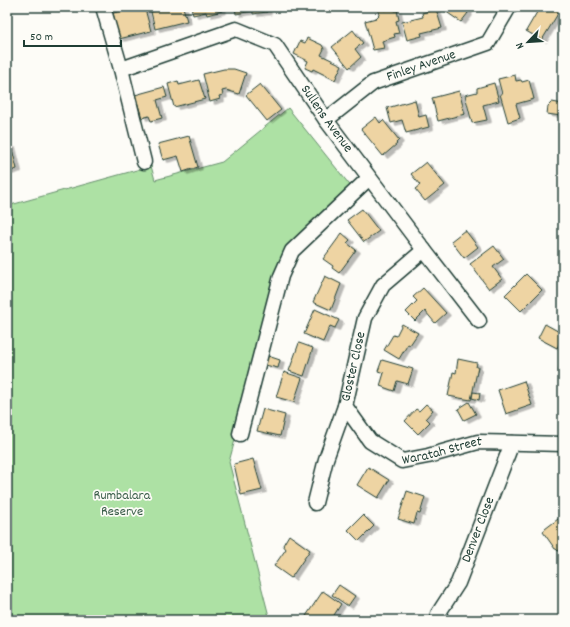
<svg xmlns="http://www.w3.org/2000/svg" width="570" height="627" font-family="Dekko,sans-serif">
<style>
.green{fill:#ade1a4;stroke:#668f6c}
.building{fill:#eed4a3;stroke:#1f3d34;filter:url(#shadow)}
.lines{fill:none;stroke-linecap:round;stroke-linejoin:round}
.minor-casing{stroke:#1f3d34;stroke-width:17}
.minor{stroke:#fdfcf7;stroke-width:14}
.labels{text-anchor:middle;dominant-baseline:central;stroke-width:3.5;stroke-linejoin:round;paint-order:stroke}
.street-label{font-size:14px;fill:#1f3d34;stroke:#fdfcf7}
.park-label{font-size:14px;fill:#3b5e4a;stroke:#fdfcf7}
</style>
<defs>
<filter id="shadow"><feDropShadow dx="4.5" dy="2.5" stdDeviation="0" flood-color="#0004"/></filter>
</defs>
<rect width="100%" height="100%" fill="#fdfcf7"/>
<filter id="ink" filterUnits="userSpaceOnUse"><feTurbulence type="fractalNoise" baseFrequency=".025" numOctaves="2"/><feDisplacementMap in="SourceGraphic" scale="8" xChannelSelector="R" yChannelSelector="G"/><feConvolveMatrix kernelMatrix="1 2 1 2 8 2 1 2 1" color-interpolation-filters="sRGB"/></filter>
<g filter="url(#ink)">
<path class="green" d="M 288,108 L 353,189 L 285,254 L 229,462 L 270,620 L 7,620 L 7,206 L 151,166 L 155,180 L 222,162 Z"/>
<g class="building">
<path d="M 131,7 L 144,7 L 145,9 L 151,31 L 119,39 L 113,13 L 131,9 Z"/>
<path d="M 159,7 L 183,7 L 187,21 L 155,29 L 151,12 L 160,9 Z"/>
<path d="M 191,7 L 221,7 L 222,11 L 207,15 L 206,12 L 193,15 Z"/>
<path d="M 235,7 L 266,7 L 267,12 L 253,14 L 253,11 L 236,14 Z"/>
<path d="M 447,7 L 470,7 L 467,12 L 468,13 L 461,22 L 445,11 Z"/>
<path d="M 540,7 L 562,7 L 542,40 L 526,31 Z"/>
<path d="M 394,8 L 395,11 L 397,10 L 399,20 L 396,21 L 399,33 L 394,34 L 395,37 L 382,41 L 384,48 L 373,50 L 365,21 L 376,18 L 379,15 L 378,10 L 384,9 L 384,10 Z"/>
<path d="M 436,9 L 442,28 L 421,33 L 422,36 L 407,40 L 402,22 L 423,17 L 422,13 Z"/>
<path d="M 353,30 L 363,43 L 355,49 L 361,57 L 349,68 L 332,47 Z"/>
<path d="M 307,38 L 322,45 L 324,49 L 321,55 L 342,65 L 335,80 L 313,69 L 312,71 L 305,68 L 308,61 L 294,54 L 300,41 L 305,43 Z"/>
<path d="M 224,69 L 234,69 L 246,73 L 239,94 L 226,90 L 222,91 L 223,95 L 219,96 L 220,99 L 210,102 L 203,74 Z"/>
<path d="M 515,75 L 516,81 L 521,80 L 522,82 L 529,80 L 534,99 L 516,104 L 520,118 L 508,122 L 500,94 L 502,94 L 498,79 Z"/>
<path d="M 199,80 L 205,99 L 174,107 L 168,84 L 178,81 L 179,85 Z"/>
<path d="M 494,83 L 499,101 L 483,105 L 487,120 L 472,123 L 465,95 L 477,92 L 477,88 Z"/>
<path d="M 260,84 L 281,110 L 267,121 L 246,95 Z"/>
<path d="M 164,87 L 167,97 L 157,100 L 162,118 L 151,121 L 149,116 L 142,118 L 135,95 Z"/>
<path d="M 459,91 L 465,114 L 438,121 L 432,98 Z"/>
<path d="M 415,100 L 419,117 L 426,115 L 429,127 L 406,133 L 402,120 L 391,123 L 387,108 Z"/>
<path d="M 552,102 L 563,104 L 561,116 L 547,114 L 548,106 Z"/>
<path d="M 376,117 L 380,123 L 383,120 L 399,140 L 396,143 L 397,144 L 383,156 L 361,129 Z"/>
<path d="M 189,136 L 198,167 L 183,172 L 178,156 L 163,160 L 158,144 Z"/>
<path d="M 11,145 L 17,169 L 7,172 L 7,146 Z"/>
<path d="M 426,162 L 445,185 L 425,201 L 415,189 L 420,185 L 411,174 Z"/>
<path d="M 362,209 L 379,231 L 364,242 L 347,220 Z"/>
<path d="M 465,230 L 478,247 L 464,258 L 451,241 Z"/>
<path d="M 342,233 L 350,240 L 347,243 L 356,250 L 339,273 L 332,268 L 333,266 L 323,259 Z"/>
<path d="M 494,246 L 504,259 L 493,267 L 502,279 L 489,289 L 470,264 Z"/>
<path d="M 526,274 L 542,290 L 521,311 L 505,295 Z"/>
<path d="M 325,276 L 341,284 L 331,310 L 313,302 Z"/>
<path d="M 423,288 L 446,313 L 435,323 L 425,311 L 415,321 L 406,312 L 417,301 L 413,297 Z"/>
<path d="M 315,309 L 339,320 L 335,328 L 330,326 L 323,342 L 304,334 Z"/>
<path d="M 402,324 L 418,333 L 410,345 L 408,344 L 399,359 L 384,350 L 393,335 L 396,336 Z"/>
<path d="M 545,324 L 563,334 L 563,337 L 557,348 L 538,338 Z"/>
<path d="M 299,343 L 313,348 L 304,376 L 289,371 Z"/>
<path d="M 561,354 L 563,354 L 563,378 L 558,377 Z"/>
<path d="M 268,356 L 280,360 L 278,368 L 265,365 Z"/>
<path d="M 458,359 L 477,363 L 476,367 L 478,367 L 471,400 L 448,396 L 453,372 L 456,373 Z"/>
<path d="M 382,360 L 413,369 L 408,384 L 397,381 L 394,391 L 380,386 L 384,373 L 378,371 Z"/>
<path d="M 284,372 L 302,378 L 294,402 L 276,397 Z"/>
<path d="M 524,381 L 532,405 L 506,414 L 498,390 Z"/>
<path d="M 473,392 L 480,393 L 479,400 L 472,398 Z"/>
<path d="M 469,402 L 476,414 L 464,420 L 458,409 Z"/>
<path d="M 426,404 L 433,410 L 426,418 L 430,422 L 418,434 L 405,421 L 416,409 L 419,411 Z"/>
<path d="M 263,409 L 285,415 L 280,436 L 257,431 Z"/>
<path d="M 253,459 L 262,490 L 241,495 L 234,464 Z"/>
<path d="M 368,467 L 389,480 L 378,498 L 357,485 Z"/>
<path d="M 407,491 L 425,497 L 420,514 L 417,513 L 414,524 L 398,519 Z"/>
<path d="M 363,515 L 374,526 L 359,541 L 348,530 Z"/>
<path d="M 562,516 L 563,518 L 563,549 L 558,551 L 556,549 L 555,549 L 543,532 L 545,529 Z"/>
<path d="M 289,535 L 310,550 L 291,578 L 274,566 L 286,549 L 283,545 Z"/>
<path d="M 339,585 L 355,596 L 348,606 L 332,595 Z"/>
<path d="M 323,591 L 341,604 L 331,620 L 312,620 L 306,616 Z"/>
</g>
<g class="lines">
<g class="minor-casing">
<g id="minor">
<path d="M 103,7 L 121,69 L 144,162"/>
<path id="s1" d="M 121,69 L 236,29 L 275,45 L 326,120 L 424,250 L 479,321"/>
<path id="s2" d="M 326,120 L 373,83 L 488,43 L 509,7"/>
<path id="s3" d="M 345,406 L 370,441 L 402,461 L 428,456 L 478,442 L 563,444"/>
<path d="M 240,434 L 281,276 L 292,251 L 369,178"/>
<path id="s4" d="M 315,503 L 326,459 L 345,406 L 365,318 L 383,285 L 424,250"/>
<path id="s5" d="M 438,614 L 458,583 L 512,443"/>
</g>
</g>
<use href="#minor" class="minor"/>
</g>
</g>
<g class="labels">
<g class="street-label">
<text stroke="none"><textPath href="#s2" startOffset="111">Finley Avenue</textPath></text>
<text stroke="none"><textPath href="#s1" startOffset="254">Sullens Avenue</textPath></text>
<text stroke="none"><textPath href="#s4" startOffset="142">Gloster Close</textPath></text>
<text stroke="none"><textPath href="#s3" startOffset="122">Waratah Street</textPath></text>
<text stroke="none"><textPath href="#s5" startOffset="94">Denver Close</textPath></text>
</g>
<g class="park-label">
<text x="122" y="496">Rumbalara<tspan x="122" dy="16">Reserve</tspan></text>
</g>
</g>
<rect width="570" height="627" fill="none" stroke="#fdfcf7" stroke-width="24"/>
<rect x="12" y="12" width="546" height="603" fill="none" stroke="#1f3d34" stroke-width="1.5" filter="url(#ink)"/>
<g transform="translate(528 42) rotate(245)" stroke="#fdfcf7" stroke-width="3" paint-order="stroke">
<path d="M0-3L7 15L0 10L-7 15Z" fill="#1f3d34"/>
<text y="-6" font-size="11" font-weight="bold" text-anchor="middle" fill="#1f3d34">N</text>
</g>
<path d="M24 40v6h97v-6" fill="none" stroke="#1f3d34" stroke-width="2"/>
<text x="30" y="40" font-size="12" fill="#1f3d34" stroke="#fdfcf7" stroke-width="3" paint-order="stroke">50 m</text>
</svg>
